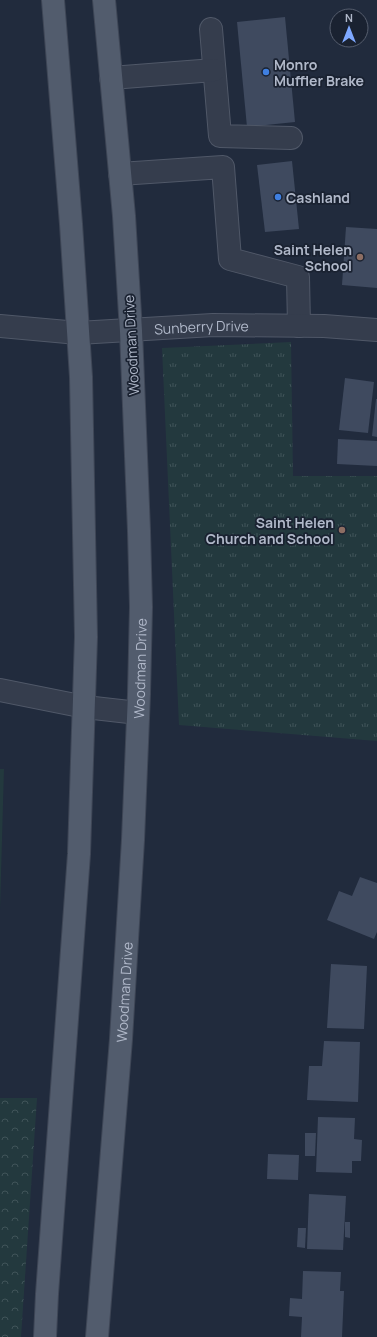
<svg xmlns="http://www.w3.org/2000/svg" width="377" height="1337" font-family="Manrope,sans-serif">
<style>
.grass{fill:#23393e}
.forest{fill:url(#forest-crowns)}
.park{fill:url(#park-tufts)}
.building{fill:#3f4a5f}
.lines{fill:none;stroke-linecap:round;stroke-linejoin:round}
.minor-casing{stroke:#505868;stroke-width:24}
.major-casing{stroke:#3e4656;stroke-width:24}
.minor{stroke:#353d4d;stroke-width:22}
.major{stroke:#525c6d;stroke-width:22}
.shop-dot{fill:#3f7fe0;stroke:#1a2231;stroke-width:1.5}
.education-dot{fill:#8d6e63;stroke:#1a2231;stroke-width:1.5}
.labels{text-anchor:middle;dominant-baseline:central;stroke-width:3.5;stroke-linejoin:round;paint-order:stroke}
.poi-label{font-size:14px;font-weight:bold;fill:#b0b8c9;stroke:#1a2231;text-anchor:start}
.street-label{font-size:14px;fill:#b0b8c9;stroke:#1a2231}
</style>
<defs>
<pattern id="forest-crowns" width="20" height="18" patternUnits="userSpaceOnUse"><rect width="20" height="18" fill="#23393e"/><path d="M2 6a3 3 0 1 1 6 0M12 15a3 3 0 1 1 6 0" fill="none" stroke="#405459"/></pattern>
<pattern id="park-tufts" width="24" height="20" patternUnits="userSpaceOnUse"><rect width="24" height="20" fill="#23393e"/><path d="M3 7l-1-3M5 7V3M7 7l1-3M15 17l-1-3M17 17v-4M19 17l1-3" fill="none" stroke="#405459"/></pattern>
</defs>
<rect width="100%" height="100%" fill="#212b3d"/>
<path class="grass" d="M 0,769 L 4,769 L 0,911 Z"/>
<path class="forest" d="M 0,1098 L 37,1098 L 21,1337 L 0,1337 Z"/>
<path class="park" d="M 291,342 L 293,476 L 377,476 L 377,741 L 179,725 L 162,348 Z"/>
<g class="building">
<path d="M 285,17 L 295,122 L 247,127 L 237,22 Z"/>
<path d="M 292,161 L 299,229 L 265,232 L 257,165 Z"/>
<path d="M 346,227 L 377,229 L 377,288 L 342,285 Z"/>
<path d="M 345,378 L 374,382 L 368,433 L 339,430 Z"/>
<path d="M 376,399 L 377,399 L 377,437 L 372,436 Z"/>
<path d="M 338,439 L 377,441 L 377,466 L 337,464 Z"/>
<path d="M 360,877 L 377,883 L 377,932 L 374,939 L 327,920 L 339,891 L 352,896 Z"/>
<path d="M 331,964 L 367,966 L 364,1029 L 327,1028 Z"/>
<path d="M 324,1041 L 360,1042 L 358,1102 L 307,1100 L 309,1066 L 322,1066 Z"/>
<path d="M 318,1117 L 355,1118 L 354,1139 L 362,1140 L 361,1161 L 352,1161 L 352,1173 L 316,1172 Z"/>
<path d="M 305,1133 L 316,1133 L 315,1156 L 305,1156 Z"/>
<path d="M 268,1154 L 299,1155 L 298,1180 L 267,1179 Z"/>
<path d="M 309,1194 L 346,1196 L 343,1250 L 307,1249 Z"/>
<path d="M 345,1222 L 350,1222 L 350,1238 L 345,1237 Z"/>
<path d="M 298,1228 L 306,1228 L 305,1248 L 297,1247 Z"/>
<path d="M 303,1271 L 341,1272 L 340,1291 L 344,1291 L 342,1337 L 301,1337 L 302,1317 L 289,1316 L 290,1298 L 302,1299 Z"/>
</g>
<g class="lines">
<g class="minor-casing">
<g id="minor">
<path d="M 211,29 L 220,136 L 291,138"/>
<path d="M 111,78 L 214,70"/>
<path d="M 120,174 L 223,167 L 230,259 L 298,277 L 299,326"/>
<path id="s1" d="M 0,326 L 78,333 L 213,325 L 324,326 L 377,330"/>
<path d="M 0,690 L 85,707 L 138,713"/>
</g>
</g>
<g class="major-casing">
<g id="major">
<path d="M 45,1337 L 47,1294 L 79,854 L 86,637 L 81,377 L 71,224 L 53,0"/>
<path id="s2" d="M 97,1337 L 121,1039 L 133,840 L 139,694 L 141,607 L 139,531 L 131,331 L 124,216 L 104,0"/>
</g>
</g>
<use href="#minor" class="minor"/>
<use href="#major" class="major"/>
</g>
<g class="shop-dot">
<circle cx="266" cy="72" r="4"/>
<circle cx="278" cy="197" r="4"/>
</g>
<g class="education-dot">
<circle cx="360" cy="257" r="4"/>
<circle cx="342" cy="530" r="4"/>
</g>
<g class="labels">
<g class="poi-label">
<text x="274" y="64">Monro<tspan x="274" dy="16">Muffler Brake</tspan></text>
<text x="286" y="197">Cashland</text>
<text x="352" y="249" text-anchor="end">Saint Helen<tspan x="352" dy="16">School</tspan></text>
<text x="334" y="522" text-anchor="end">Saint Helen<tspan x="334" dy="16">Church and School</tspan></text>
</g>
<g class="street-label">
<text stroke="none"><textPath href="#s1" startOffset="202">Sunberry Drive</textPath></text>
<text transform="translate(131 345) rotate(-93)">Woodman Drive</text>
<text stroke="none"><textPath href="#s2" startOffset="670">Woodman Drive</textPath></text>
<text stroke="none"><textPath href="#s2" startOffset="346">Woodman Drive</textPath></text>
</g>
</g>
<g transform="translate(349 28)"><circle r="19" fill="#1a2231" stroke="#565e6e"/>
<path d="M0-3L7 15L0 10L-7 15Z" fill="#7ea8ff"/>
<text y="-6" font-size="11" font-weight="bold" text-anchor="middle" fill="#b0b8c9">N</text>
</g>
</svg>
